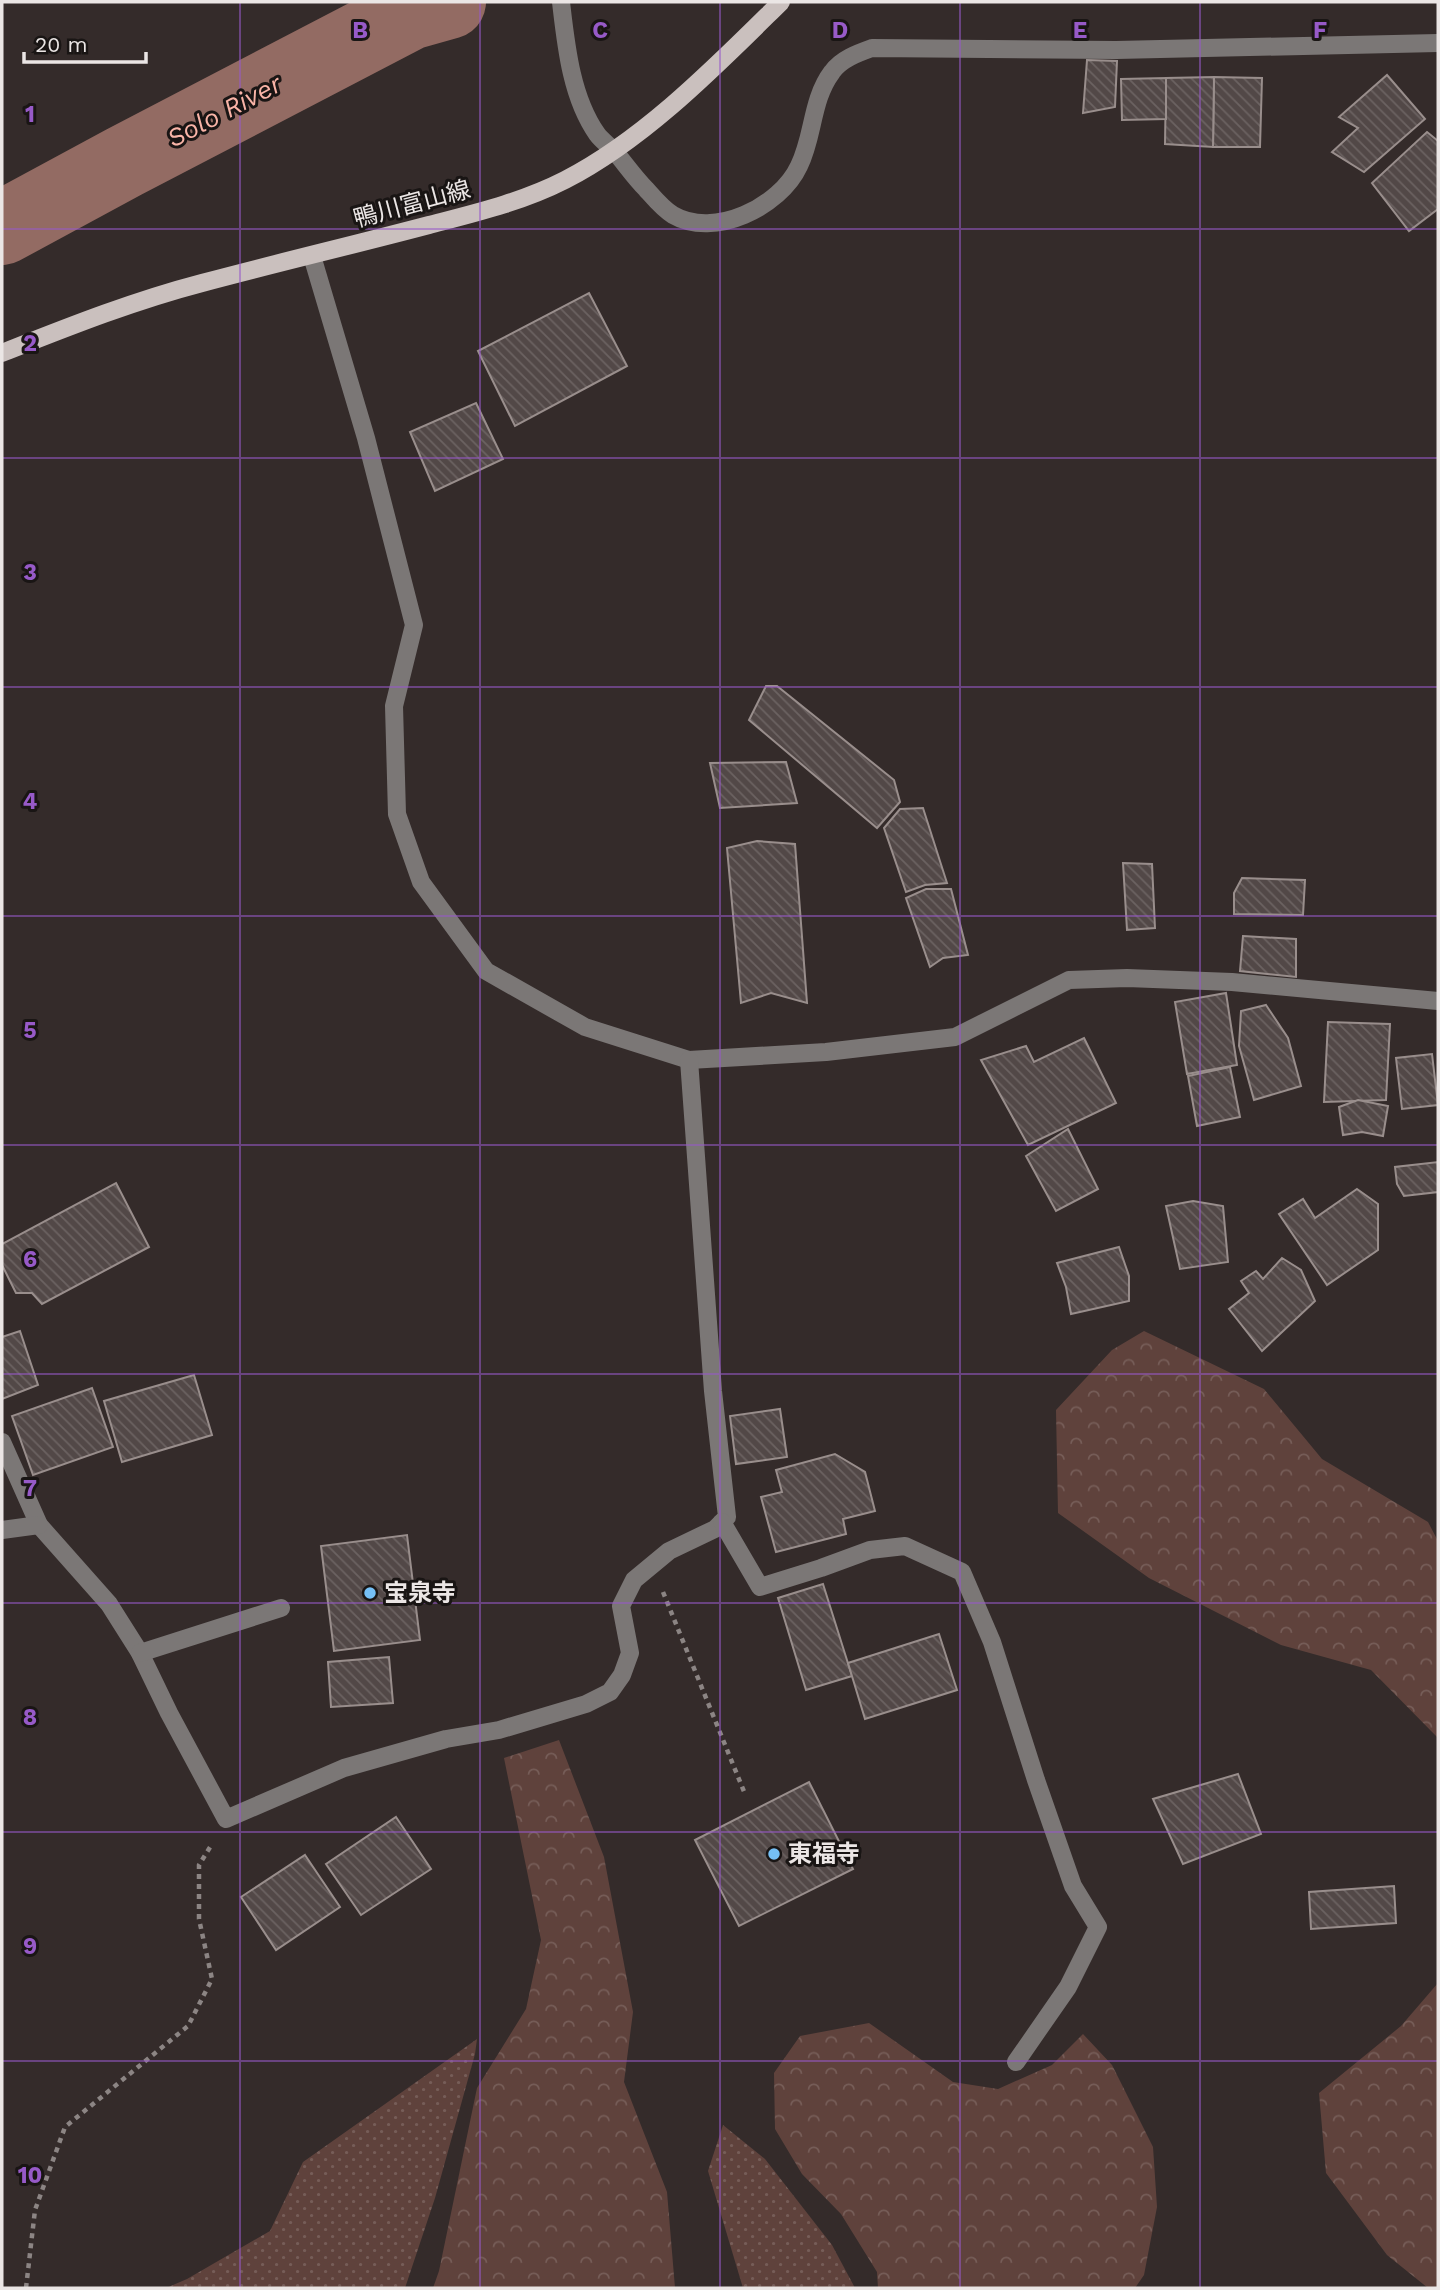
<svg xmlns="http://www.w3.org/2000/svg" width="1440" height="2290" font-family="'Work Sans','Noto Sans JP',sans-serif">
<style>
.grass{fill:url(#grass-dots)}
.forest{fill:url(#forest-crowns)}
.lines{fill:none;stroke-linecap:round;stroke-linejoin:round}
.river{stroke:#936b63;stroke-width:74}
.building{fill:url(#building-back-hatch);stroke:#998e8c;stroke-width:2}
.path{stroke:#8c8584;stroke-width:4.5;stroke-dasharray:5 5;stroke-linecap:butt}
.minor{stroke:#7b7776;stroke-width:18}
.major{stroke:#cac0be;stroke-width:18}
.grid{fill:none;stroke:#975ac8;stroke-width:2;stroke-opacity:0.55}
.poi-dot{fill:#75c0f6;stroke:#191514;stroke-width:2.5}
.labels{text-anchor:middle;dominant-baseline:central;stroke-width:6;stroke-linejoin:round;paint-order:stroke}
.street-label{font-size:24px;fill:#ebe6e5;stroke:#191514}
.poi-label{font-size:24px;font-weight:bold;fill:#ebe6e5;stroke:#191514;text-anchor:start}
.water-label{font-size:26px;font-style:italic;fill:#f9b4a7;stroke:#191514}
.grid-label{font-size:23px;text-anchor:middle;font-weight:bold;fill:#975ac8;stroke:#191514;stroke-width:6;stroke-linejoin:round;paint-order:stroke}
</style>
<defs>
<pattern id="grass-dots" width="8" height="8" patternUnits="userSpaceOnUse" patternTransform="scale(1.75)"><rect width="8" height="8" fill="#5f423c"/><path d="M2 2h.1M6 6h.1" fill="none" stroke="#765d58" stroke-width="1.8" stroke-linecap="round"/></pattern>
<pattern id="forest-crowns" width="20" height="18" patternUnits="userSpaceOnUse" patternTransform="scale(1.75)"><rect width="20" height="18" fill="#5f423c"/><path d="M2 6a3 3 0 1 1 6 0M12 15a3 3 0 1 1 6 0" fill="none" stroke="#765d58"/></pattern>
<pattern id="building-back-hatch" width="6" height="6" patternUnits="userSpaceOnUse" patternTransform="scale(1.75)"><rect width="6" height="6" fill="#524847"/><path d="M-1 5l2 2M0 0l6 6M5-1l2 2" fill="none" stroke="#6b6261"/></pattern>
</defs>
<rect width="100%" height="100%" fill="#342b2a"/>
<g class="grass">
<path d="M 477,2039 L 475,2054 L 435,2198 L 405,2288 L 166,2288 L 187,2279 L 270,2231 L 303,2162 Z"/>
<path d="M 723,2125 L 765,2159 L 832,2245 L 855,2288 L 743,2288 L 708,2171 Z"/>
</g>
<g class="forest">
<path d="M 1144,1331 L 1264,1389 L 1322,1459 L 1428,1522 L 1438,1541 L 1438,1738 L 1371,1670 L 1281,1645 L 1149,1578 L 1058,1513 L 1056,1410 L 1112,1350 Z"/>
<path d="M 559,1740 L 604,1857 L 633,2012 L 624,2082 L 667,2192 L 675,2288 L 433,2288 L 439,2271 L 477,2088 L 526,2009 L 541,1940 L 504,1758 Z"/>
<path d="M 1438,1983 L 1438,2288 L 1428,2288 L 1387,2255 L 1326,2173 L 1319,2093 L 1401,2026 Z"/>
<path d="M 869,2023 L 953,2082 L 998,2089 L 1052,2065 L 1083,2034 L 1112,2065 L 1153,2147 L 1157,2207 L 1144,2275 L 1135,2288 L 878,2288 L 877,2272 L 841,2214 L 802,2174 L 775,2129 L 774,2073 L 800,2036 Z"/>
</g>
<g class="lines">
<path class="river" d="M 2,228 L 124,162 L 410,13 L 449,2"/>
</g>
<g class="building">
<path d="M 1087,60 L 1117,61 L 1115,107 L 1083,113 Z"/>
<path d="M 1387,75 L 1425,119 L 1364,172 L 1332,152 L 1358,128 L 1339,117 Z"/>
<path d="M 1214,77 L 1262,78 L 1260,147 L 1213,147 Z"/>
<path d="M 1214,77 L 1213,147 L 1165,144 L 1166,78 Z"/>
<path d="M 1166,78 L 1166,119 L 1122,120 L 1121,79 Z"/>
<path d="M 1427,132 L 1438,141 L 1438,209 L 1409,231 L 1372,183 Z"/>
<path d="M 589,293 L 627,366 L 515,426 L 478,351 Z"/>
<path d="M 476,403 L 503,459 L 435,491 L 410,432 Z"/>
<path d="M 766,686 L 777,686 L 894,780 L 900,802 L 877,828 L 749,720 Z"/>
<path d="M 786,762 L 797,803 L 720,808 L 710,763 Z"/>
<path d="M 923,808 L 947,883 L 925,885 L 906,892 L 884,828 L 900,809 Z"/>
<path d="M 757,841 L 795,844 L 807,1003 L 771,993 L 741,1003 L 727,848 Z"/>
<path d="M 1123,863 L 1152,864 L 1155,928 L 1127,930 Z"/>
<path d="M 1242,878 L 1305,880 L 1303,915 L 1234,914 L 1234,893 Z"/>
<path d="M 926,889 L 951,889 L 968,955 L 943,958 L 930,967 L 906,898 Z"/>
<path d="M 1243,936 L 1296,939 L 1296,977 L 1240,971 Z"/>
<path d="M 1226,993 L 1237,1065 L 1187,1074 L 1175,1002 Z"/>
<path d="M 1266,1005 L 1288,1038 L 1301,1086 L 1254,1100 L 1239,1046 L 1241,1011 Z"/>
<path d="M 1328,1022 L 1390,1024 L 1386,1100 L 1324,1102 Z"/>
<path d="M 1084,1038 L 1116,1103 L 1028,1145 L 981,1060 L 1026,1046 L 1034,1062 Z"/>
<path d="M 1432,1054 L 1438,1105 L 1402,1109 L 1396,1058 Z"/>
<path d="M 1230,1067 L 1240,1117 L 1197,1126 L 1188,1076 Z"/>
<path d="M 1358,1100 L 1388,1106 L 1383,1136 L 1362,1132 L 1343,1135 L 1339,1107 Z"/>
<path d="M 1068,1129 L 1098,1189 L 1056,1211 L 1026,1156 Z"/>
<path d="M 1438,1162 L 1438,1192 L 1404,1196 L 1397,1184 L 1395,1167 Z"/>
<path d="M 116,1183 L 149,1247 L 42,1304 L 32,1293 L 16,1293 L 2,1265 L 2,1244 Z"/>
<path d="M 1357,1189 L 1378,1204 L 1378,1250 L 1327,1285 L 1279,1214 L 1303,1199 L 1315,1218 Z"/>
<path d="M 1193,1201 L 1223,1206 L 1228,1262 L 1180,1269 L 1166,1206 Z"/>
<path d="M 1119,1247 L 1129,1276 L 1129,1301 L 1071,1314 L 1066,1287 L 1057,1263 Z"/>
<path d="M 1282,1258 L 1301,1270 L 1315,1301 L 1262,1351 L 1229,1309 L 1249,1293 L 1241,1281 L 1256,1271 L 1263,1279 Z"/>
<path d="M 20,1331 L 38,1385 L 2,1399 L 2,1337 Z"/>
<path d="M 194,1375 L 212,1435 L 122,1462 L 104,1401 Z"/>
<path d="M 92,1388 L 113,1447 L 33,1475 L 12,1416 Z"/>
<path d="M 780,1409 L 787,1457 L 736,1464 L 730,1416 Z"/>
<path d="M 835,1454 L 865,1472 L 875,1511 L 843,1519 L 846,1534 L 776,1552 L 761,1497 L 782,1492 L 776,1470 Z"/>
<path d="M 407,1535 L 420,1640 L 334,1651 L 321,1546 Z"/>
<path d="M 823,1584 L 852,1676 L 806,1690 L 778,1598 Z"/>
<path d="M 939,1634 L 957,1690 L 865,1719 L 848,1663 Z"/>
<path d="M 389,1657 L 393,1703 L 331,1707 L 328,1662 Z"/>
<path d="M 1238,1774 L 1261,1834 L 1183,1864 L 1153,1799 Z"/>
<path d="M 809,1782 L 853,1869 L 739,1926 L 695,1840 Z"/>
<path d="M 396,1817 L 431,1869 L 361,1915 L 326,1864 Z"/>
<path d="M 305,1855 L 340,1907 L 276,1950 L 241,1897 Z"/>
<path d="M 1394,1886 L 1396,1923 L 1311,1929 L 1309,1892 Z"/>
</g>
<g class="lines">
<g class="path">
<path d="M 663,1592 L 745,1794"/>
<path d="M 26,2288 L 35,2210 L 65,2127 L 188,2026 L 212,1979 L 199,1919 L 199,1865 L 212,1844"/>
</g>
<g class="minor">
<path d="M 561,2 C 566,45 571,97 597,134 C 602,141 610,146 616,153 C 626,165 635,178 646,189 C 654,198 663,209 673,215 C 714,239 780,207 799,166 C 814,136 811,100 832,72 C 841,59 858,53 872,48 L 1116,50 L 1438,43"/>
<path d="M 312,256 L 366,438 L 414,625 L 394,706 L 397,814 L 421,882 L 486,971 L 585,1027 L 689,1060 L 826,1052 L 955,1037 L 1069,980 L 1127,978 L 1232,982 L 1438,1001"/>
<path d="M 2,1442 L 39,1525 L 109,1604 L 140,1653 L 169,1713 L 226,1819 L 344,1768 L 446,1739 L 499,1730 L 586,1704 L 610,1692 L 622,1675 L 630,1653 L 621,1606 L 634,1580 L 669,1551 L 715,1529 L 727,1517 L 713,1391 L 689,1060"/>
<path d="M 722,1522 L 760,1587 L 821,1568 L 870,1550 L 905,1546 L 962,1572 L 992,1642 L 1036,1780 L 1073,1886 L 1098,1927 L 1068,1987 L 1016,2062"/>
<path d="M 2,1530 L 39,1525"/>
<path d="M 140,1653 L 281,1608"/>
</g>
<path class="major" d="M 2,353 C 68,327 133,301 202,283 C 277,263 353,245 429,225 C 475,213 522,202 565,180 C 645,139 717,65 781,2"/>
</g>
<path class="grid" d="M 240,2 L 240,2288M 480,2 L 480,2288M 720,2 L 720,2288M 960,2 L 960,2288M 1200,2 L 1200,2288M 2,229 L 1438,229M 2,458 L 1438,458M 2,687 L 1438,687M 2,916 L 1438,916M 2,1145 L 1438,1145M 2,1374 L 1438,1374M 2,1603 L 1438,1603M 2,1832 L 1438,1832M 2,2061 L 1438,2061"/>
<g class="poi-dot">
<circle cx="370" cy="1593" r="7"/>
<circle cx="774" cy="1854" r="7"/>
</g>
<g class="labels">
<g class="street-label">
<text transform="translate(412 204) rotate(-15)">鴨川富山線</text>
</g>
<g class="poi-label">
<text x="384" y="1593">宝泉寺</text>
<text x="788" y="1854">東福寺</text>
</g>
<g class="water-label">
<text transform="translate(224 111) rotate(-28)">Solo River</text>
</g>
</g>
<g class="grid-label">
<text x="360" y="38">B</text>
<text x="600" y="38">C</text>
<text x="840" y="38">D</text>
<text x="1080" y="38">E</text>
<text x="1320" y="38">F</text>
<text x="30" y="122">1</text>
<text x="30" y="351">2</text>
<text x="30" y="580">3</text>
<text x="30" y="809">4</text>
<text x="30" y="1038">5</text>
<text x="30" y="1267">6</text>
<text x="30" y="1496">7</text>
<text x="30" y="1725">8</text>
<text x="30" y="1954">9</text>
<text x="30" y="2183">10</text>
</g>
<rect width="1440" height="2290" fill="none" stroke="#ebe6e5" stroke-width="7"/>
<path d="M24 52v10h122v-10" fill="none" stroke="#ebe6e5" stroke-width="3.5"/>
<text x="35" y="52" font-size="21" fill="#ebe6e5" stroke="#191514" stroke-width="5" paint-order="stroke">20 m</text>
</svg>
